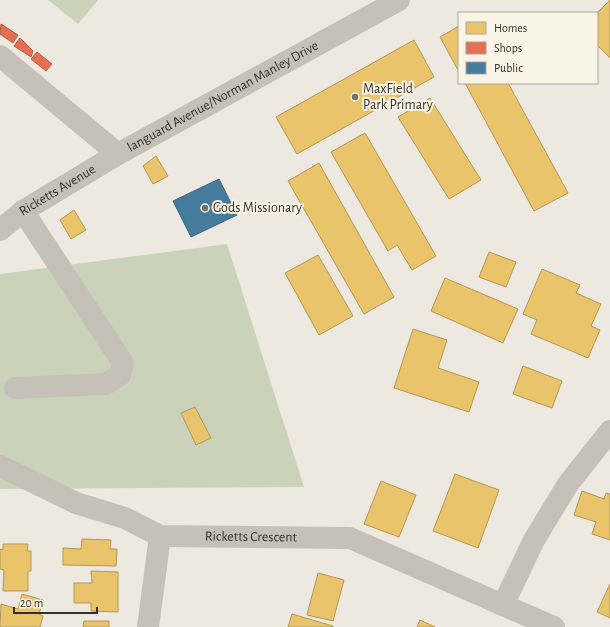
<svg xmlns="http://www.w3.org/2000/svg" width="610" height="627" font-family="'Alegreya Sans',sans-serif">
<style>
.green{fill:#cad3ba}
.homes{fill:#e9c46a;stroke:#b39756}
.shops{fill:#e76f51;stroke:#b25c44}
.public{fill:#457b9d;stroke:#40647a}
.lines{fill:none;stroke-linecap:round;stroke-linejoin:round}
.minor{stroke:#c5c1b9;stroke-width:22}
.poi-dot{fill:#767068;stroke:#faf4e7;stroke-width:1.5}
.labels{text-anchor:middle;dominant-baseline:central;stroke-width:4;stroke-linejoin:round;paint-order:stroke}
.poi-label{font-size:14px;fill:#362f27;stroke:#faf4e7;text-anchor:start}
.street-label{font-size:14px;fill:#362f27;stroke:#faf4e7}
</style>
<rect width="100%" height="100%" fill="#ede9e0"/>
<g class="green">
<path d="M 48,0 L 98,0 L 78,24 Z"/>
<path d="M 227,244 L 304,487 L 0,489 L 0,274 Z"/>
</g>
<g class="homes">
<path d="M 610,0 L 610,58 L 597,45 L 597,13 Z"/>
<path d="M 459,26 L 459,72 L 440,37 Z"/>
<path d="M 414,40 L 434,77 L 297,154 L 276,117 Z"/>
<path d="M 465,83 L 508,83 L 568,193 L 534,211 Z"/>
<path d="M 430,98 L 481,180 L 449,199 L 398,117 Z"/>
<path d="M 365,133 L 436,256 L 412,270 L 397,245 L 388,251 L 331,152 Z"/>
<path d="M 156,156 L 168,176 L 153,184 L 143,166 Z"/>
<path d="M 319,163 L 394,297 L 364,314 L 288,181 Z"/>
<path d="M 74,210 L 86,230 L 71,239 L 60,220 Z"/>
<path d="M 489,252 L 516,262 L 506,287 L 479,277 Z"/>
<path d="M 318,255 L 353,316 L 319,335 L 285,273 Z"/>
<path d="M 542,269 L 580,285 L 576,293 L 601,304 L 591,326 L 600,330 L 588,358 L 531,334 L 537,320 L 523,314 Z"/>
<path d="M 445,278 L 518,309 L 503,343 L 431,311 Z"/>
<path d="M 413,329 L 447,340 L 438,368 L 479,382 L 469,412 L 394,388 Z"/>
<path d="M 523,366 L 562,381 L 552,408 L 513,394 Z"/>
<path d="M 195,407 L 211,438 L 196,445 L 181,413 Z"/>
<path d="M 455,474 L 499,490 L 478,548 L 433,531 Z"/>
<path d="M 381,481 L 416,495 L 399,537 L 364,524 Z"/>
<path d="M 582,491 L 604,499 L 606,493 L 610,494 L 610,540 L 592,534 L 596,522 L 574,515 Z"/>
<path d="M 82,539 L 111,540 L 110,549 L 117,549 L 116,566 L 63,565 L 63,548 L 81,549 Z"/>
<path d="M 3,544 L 28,544 L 27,551 L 31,551 L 31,571 L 28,571 L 28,591 L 3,591 L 4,570 L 0,569 L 0,549 L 3,550 Z"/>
<path d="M 91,571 L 118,572 L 118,612 L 91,611 L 91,603 L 74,603 L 74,583 L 92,583 Z"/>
<path d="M 318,573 L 344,580 L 333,621 L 307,615 Z"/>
<path d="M 610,584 L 610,618 L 597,612 Z"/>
<path d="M 22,594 L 43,600 L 39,614 L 43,616 L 40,627 L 0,627 L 1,604 L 18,609 Z"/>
<path d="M 292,614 L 333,626 L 333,627 L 288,627 Z"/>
<path d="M 420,620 L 435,627 L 417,627 Z"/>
<path d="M 84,621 L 109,621 L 109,627 L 83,627 Z"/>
</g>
<g class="shops">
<path d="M 1,24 L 18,35 L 13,43 L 0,34 Z"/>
<path d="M 20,38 L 33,51 L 31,57 L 14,46 Z"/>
<path d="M 37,52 L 52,64 L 46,71 L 31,59 Z"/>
</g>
<path class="public" d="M 219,179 L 237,215 L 191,237 L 173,201 Z"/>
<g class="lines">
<g class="minor">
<path id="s1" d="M 0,56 L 118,154 L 399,0"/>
<path id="s2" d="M 0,230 L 23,211 L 118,154"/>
<path d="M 15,388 L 106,384 L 120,375 L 123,363 L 23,211"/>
<path id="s3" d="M 0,466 L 76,503 L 125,518 L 160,536 L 350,538 L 503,605"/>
<path d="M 148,627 L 160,536"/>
<path d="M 554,627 L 503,605 L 534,540 L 568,484 L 610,431"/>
</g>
</g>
<g class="poi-dot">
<circle cx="355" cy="97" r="4"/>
<circle cx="205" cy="208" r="4"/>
</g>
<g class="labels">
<g class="poi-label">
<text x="363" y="89">MaxField<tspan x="363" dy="16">Park Primary</tspan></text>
<text x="213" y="208">Gods Missionary</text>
</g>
<g class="street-label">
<text stroke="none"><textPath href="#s1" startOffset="273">languard Avenue/Norman Manley Drive</textPath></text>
<text stroke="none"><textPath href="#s2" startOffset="70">Ricketts Avenue</textPath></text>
<text stroke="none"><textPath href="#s3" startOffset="266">Ricketts Crescent</textPath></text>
</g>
</g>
<rect x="458" y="12" width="140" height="72" fill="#faf4e7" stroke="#aca59a"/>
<rect x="466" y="22" width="20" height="12" fill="#e9c46a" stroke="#aca59a"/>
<text x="494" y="32" font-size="12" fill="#362f27">Homes</text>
<rect x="466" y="42" width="20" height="12" fill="#e76f51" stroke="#aca59a"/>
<text x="494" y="52" font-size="12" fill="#362f27">Shops</text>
<rect x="466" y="62" width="20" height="12" fill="#457b9d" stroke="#aca59a"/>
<text x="494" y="72" font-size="12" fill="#362f27">Public</text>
<path d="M14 607v6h83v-6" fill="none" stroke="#362f27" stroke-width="2"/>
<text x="20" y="607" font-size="12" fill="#362f27" stroke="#faf4e7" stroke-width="3" paint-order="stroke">20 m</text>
</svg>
